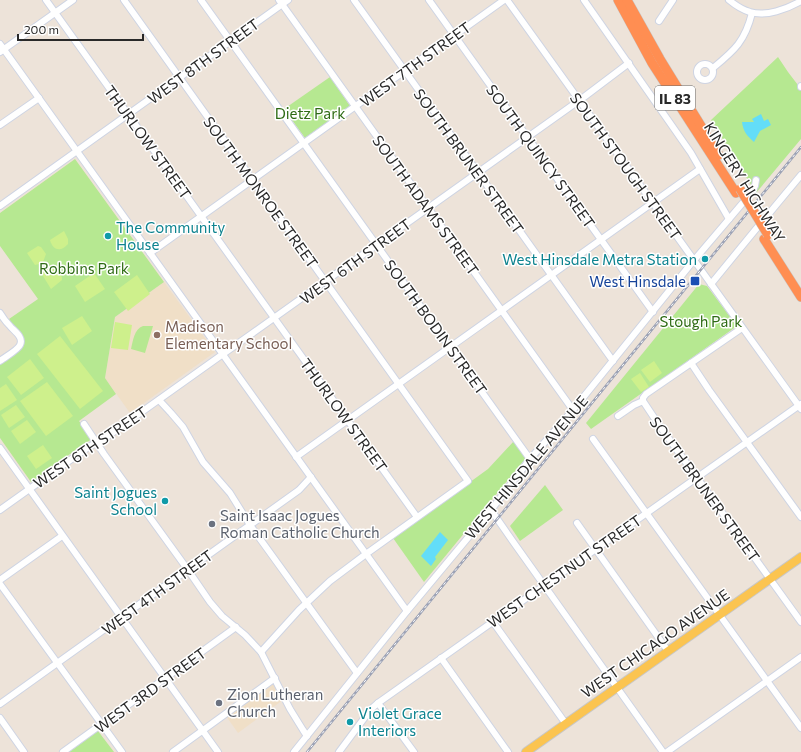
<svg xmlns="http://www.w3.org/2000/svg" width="801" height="752" font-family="Commissioner,sans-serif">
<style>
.education{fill:#f0dfc7}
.green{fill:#b6e891}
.pitch{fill:#cef08c}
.water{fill:#63ddf8}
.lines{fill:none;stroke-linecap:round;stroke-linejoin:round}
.minor-casing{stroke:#ced4e3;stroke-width:8}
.major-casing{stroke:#c7c7c7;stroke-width:10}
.highway-casing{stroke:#c7c7c7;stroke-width:10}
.minor{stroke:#fff;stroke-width:6}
.major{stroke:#fbc450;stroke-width:8}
.highway{stroke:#ff8e52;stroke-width:9}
.rail-casing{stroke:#9ca2b5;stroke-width:2.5}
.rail{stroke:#fff;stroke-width:1;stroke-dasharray:3;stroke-linecap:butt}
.highway-bridge-casing{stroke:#c7c7c7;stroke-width:10;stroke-linecap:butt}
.highway-bridge{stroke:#ff8e52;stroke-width:9}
.culture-dot{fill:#0f9aa8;stroke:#fff;stroke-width:1.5}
.transit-dot{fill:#1a4fb4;stroke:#fff;stroke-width:1.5}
.education-dot{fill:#8d6e63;stroke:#fff;stroke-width:1.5}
.worship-dot{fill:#6b7280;stroke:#fff;stroke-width:1.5}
.labels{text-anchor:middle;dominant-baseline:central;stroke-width:3;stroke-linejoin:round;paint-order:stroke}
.shield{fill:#fff;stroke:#696969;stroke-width:1}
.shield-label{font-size:14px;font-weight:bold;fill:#292929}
.street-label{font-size:15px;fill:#292929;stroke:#fff}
.park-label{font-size:15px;fill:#2e6b14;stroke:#fff}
.culture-label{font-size:15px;fill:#0d838f;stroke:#fff;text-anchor:start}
.transit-label{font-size:15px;fill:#164399;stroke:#fff;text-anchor:end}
.education-label{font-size:15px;fill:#785e54;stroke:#fff;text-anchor:start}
.worship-label{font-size:15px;fill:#5b616d;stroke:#fff;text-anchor:start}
</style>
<rect width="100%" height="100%" fill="#ede3d9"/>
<g class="education">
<path d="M 164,282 L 215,352 L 130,413 L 105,378 L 115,317 Z"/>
<path d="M 274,682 L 283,700 L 238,733 L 226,716 Z"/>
</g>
<g class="green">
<path d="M 778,57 L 788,72 L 801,89 L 801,139 L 756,193 L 711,120 Z"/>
<path d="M 330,77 L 350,106 L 305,138 L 284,109 Z"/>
<path d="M 75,159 L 164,282 L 115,317 L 105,378 L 116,394 L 79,421 L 92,439 L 84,444 L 31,482 L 0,438 L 0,364 C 7,358 28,348 23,337 C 20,332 13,325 9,319 L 38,299 L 0,246 L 0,213 Z"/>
<path d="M 699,284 L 707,286 L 737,326 L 591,429 L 586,423 Z"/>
<path d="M 143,326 L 153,326 L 145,353 L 131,349 C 133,341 134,329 143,326 Z"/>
<path d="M 514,441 L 526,458 L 424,582 L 393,538 L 488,469 Z"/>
<path d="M 545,485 L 563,510 L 520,541 L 510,526 Z"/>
<path d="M 98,731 L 114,752 L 69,752 Z"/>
</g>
<g class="pitch">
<path d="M 64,231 L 68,239 L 68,244 C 61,252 53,251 50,240 Z"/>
<path d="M 38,246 L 41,247 L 46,254 L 43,262 L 39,264 L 35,265 L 27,253 Z"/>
<path d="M 49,268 C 57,269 62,272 62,280 L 51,289 L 43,276 L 43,272 Z"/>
<path d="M 94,273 L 105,289 L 85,302 L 75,286 Z"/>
<path d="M 137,275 L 150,294 L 128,311 L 114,292 Z"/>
<path d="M 82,316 L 92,331 L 72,345 L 62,328 Z"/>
<path d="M 115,322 L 132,325 L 128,350 L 111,348 Z"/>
<path d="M 60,336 L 103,391 L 80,409 L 37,354 Z"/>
<path d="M 30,359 L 44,378 L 21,395 L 7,377 Z"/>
<path d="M 654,361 L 662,373 L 650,382 L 641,370 Z"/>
<path d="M 640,373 L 649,387 L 641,392 L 631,379 Z"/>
<path d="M 47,382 L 73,416 L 46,436 L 20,401 Z"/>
<path d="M 6,384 L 17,400 L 0,411 L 0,388 Z"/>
<path d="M 16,405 L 25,417 L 9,428 L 1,415 Z"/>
<path d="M 27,420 L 36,432 L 20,444 L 11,431 Z"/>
<path d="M 43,445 L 52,458 L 36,469 L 27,456 Z"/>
</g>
<g class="water">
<path d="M 761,114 L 764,121 L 768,119 L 771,125 L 760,131 L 754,142 C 747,136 743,131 742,122 L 754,122 L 752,119 Z"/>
<path d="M 440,532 L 448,540 L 435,557 L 436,559 L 431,566 L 421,556 Z"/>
</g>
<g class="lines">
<g class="minor-casing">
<g id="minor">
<path d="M 46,0 L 417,517"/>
<path d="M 124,0 L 468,481 L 366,554 L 330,581 L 299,610 L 261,652"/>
<path d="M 201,0 L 530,459"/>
<path d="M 279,0 L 573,410"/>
<path d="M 354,0 L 613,361"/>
<path d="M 429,0 L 653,312"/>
<path d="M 507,0 L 801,409"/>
<path d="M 584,0 L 691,153 L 729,219"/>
<path d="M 729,0 C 735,5 743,10 750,12 C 766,17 787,9 801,1"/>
<path d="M 659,21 L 673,0"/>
<path d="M 0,44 L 407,611"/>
<path d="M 0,52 L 73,0"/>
<circle cx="705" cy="72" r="8"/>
<path d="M 713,68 C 735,50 745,41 752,13"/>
<path d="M 801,87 L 801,86"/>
<path d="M 0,125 L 39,98"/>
<path d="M 0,206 L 288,0"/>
<path d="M 150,253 L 504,0"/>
<path d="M 711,284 L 756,229 L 767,216 L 801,175"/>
<path d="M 0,313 C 3,318 6,322 10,326 C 14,331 24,337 20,345 C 18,350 5,357 0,361"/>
<path d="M 742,328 L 646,394 L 643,398 L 643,401 L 659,425 L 801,622"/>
<path d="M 691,363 L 709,390 L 801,517"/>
<path d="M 159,400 L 171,413 L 183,427 L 203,462 L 230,493 L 250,525 L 357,673"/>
<path d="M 618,416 L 634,405 L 643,401"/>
<path d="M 84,424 L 104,454 L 188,570 L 210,602 L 222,616 L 245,635 L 261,652 L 290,709 L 303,730 L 307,736"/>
<path d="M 593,439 L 801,728"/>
<path d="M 0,448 L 218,752"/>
<path d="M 296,457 L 700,169"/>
<path d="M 0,510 L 87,448 L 92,445 L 98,443 L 223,354 L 250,335 L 584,97 L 629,63"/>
<path d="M 491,510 L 514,543 L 663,752"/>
<path d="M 577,523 L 668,651"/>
<path d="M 0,580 L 62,536"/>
<path d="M 0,584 L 122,752"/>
<path d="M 493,622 L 566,724"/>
<path d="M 441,658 L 508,752"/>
<path d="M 378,703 L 414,752"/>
<path d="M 0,704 L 299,490 L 311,477"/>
<path d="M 0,718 L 24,752"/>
<path d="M 63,752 L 236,627"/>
<path d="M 173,752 L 275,678"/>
<path d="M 294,752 L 407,611 L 491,510 L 530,459 L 573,410 L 690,265 L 752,192 L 755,186 L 756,180"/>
<path d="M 339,752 L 371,709 L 378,703 L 801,404"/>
<path d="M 667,752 L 801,657"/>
</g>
</g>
<g class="major-casing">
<path id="major" d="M 526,752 L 801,557"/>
</g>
<g class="highway-casing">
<g id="highway">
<path d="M 618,0 L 652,63 L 736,193"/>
<path d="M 627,0 L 660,59 L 719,155"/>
<path d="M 764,239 L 801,297"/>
</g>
</g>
<use href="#minor" class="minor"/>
<use href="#major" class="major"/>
<use href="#highway" class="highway"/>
<g class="rail-casing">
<path id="rail" d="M 307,752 L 801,147"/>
</g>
<use href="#rail" class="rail"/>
<g class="highway-bridge-casing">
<path id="highway-bridge" d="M 740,189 L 768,235"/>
</g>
<use href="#highway-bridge" class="highway-bridge"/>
</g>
<g class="culture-dot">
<circle cx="108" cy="236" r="4"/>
<circle cx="705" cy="259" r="4"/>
<circle cx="165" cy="501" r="4"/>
<circle cx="350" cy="722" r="4"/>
</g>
<rect class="transit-dot" x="690" y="276" width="10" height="10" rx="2"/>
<circle class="education-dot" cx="157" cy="335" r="4"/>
<g class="worship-dot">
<circle cx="212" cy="524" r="4"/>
<circle cx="219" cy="703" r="4"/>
</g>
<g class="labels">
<rect class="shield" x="655" y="86" width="40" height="24" rx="3"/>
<g class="shield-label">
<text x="675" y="98">IL 83</text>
</g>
<g class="street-label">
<text transform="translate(203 61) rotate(-36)">WEST 8TH STREET</text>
<text transform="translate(415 64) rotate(-36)">WEST 7TH STREET</text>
<text transform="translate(148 142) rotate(54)">THURLOW STREET</text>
<text transform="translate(541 156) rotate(54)">SOUTH QUINCY STREET</text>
<text transform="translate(469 161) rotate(54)">SOUTH BRUNER STREET</text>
<text transform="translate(626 166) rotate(54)">SOUTH STOUGH STREET</text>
<text transform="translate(745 182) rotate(58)">KINGERY HIGHWAY</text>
<text transform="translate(261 192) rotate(54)">SOUTH MONROE STREET</text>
<text transform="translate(426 205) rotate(54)">SOUTH ADAMS STREET</text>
<text transform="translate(355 261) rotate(-36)">WEST 6TH STREET</text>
<text transform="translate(436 327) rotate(54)">SOUTH BODIN STREET</text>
<text transform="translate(344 415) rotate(54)">THURLOW STREET</text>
<text transform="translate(90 447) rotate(-34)">WEST 6TH STREET</text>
<text transform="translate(526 467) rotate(-50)">WEST HINSDALE AVENUE</text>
<text transform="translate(705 489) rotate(54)">SOUTH BRUNER STREET</text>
<text transform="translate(564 571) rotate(-35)">WEST CHESTNUT STREET</text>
<text transform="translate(157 592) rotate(-36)">WEST 4TH STREET</text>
<text transform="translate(655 643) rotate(-35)">WEST CHICAGO AVENUE</text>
<text transform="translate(150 690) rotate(-36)">WEST 3RD STREET</text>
</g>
<g class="park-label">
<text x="310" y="113">Dietz Park</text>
<text x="84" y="268">Robbins Park</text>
<text x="701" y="321">Stough Park</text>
</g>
<g class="culture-label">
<text x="116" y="227">The Community<tspan x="116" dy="17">House</tspan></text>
<text x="697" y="259" text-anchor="end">West Hinsdale Metra Station</text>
<text x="157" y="492" text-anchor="end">Saint Jogues<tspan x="157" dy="17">School</tspan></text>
<text x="358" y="713">Violet Grace<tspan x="358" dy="17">Interiors</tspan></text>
</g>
<g class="transit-label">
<text x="686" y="281">West Hinsdale</text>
</g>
<g class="education-label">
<text x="165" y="326">Madison<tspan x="165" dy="17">Elementary School</tspan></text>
</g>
<g class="worship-label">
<text x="220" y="515">Saint Isaac Jogues<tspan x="220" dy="17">Roman Catholic Church</tspan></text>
<text x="227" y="694">Zion Lutheran<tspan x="227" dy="17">Church</tspan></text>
</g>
</g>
<path d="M18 34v6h125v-6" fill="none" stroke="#292929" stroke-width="2"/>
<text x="24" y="34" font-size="12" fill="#292929" stroke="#ffffff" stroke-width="3" paint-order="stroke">200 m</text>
</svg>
